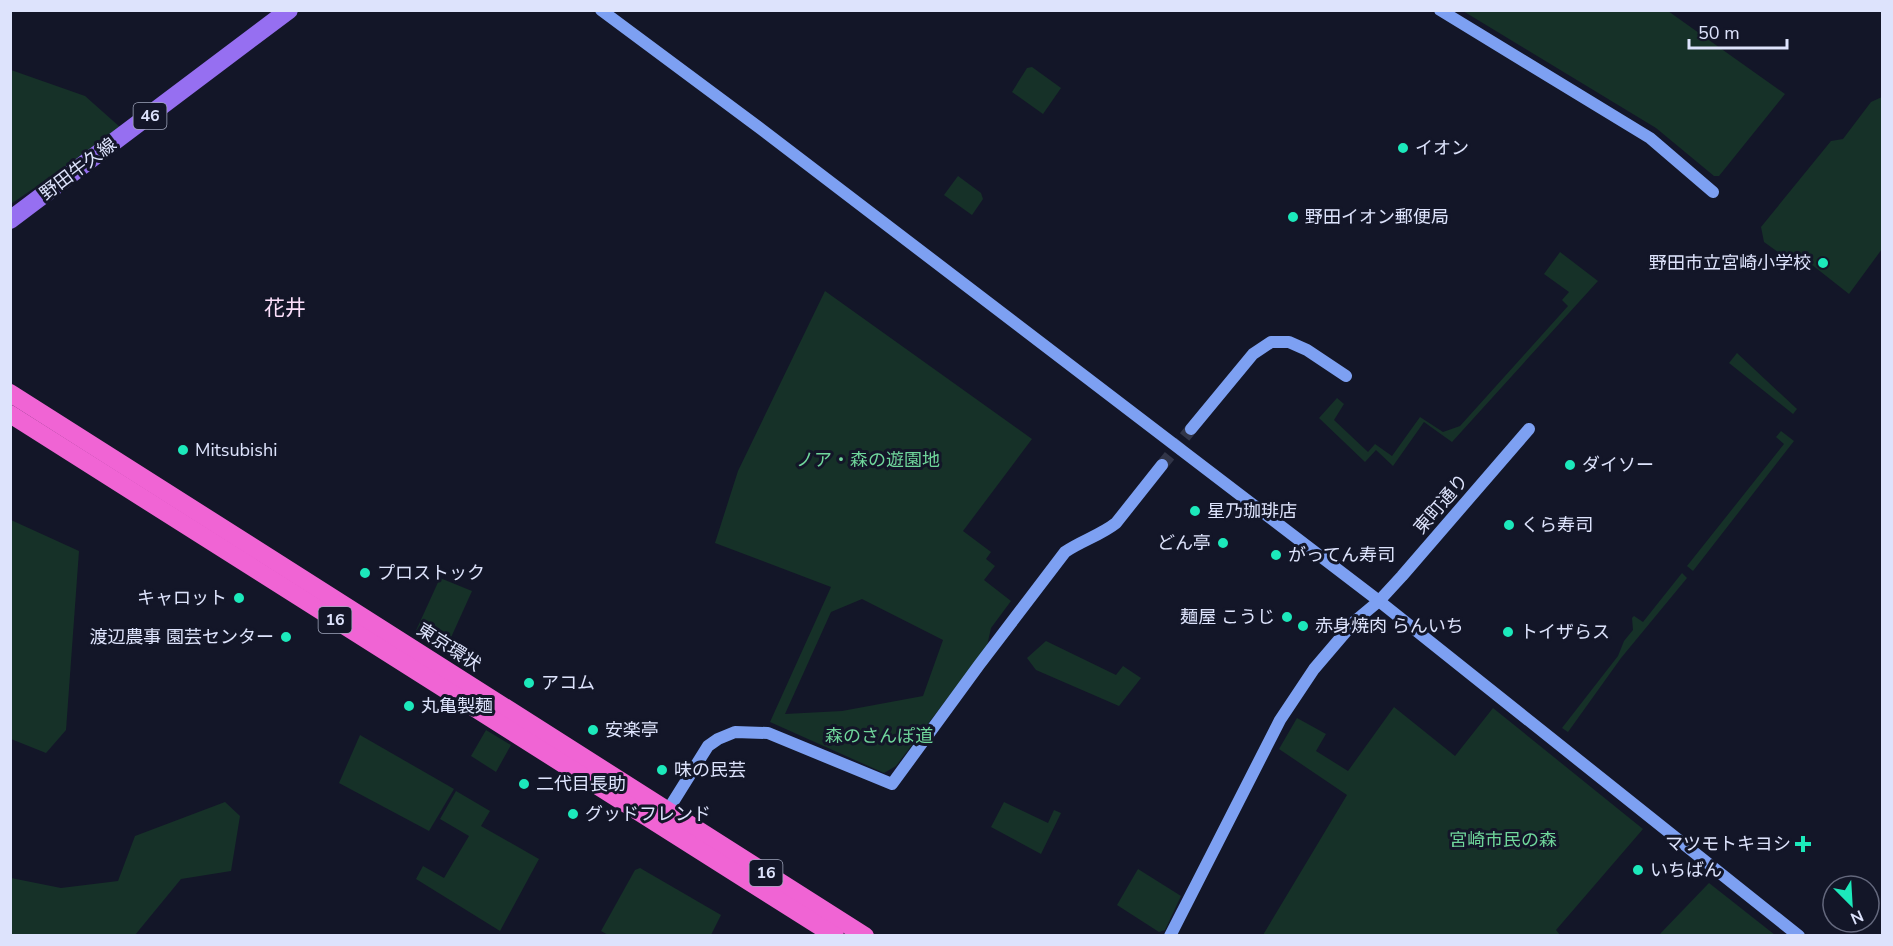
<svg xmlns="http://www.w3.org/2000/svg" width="1893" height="946" font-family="'Nunito Sans','Noto Sans JP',sans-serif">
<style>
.green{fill:#163128;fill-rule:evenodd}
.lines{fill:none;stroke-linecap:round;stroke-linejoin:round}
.secondary-tunnel{stroke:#313548;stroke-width:12;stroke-dasharray:12 6;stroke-linecap:butt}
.secondary{stroke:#7da0f2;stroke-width:12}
.primary{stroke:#966ff1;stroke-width:18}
.highway{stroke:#f064d4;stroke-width:18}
.poi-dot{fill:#1ce9bb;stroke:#131628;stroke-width:2}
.labels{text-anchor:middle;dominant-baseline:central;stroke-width:6;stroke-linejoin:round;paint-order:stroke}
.shield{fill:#131628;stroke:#a0a6bc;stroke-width:1.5}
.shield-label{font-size:16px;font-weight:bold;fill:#dde3fc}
.poi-label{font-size:18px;fill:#dde3fc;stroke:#131628;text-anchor:start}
.street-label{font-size:18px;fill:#dde3fc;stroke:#131628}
.park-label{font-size:18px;fill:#6fd69b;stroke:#131628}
.quarter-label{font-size:21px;fill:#fcdffb;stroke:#131628}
</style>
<rect width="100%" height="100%" fill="#131628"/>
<g class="green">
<path d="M 1463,11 L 1668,11 L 1785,94 L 1719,176 L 1714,176 L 1656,128 Z"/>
<path d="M 1032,67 L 1061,88 L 1043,114 L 1012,92 L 1027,68 Z"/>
<path d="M 11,70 L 85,96 L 121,128 L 11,204 Z"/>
<path d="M 1882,97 L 1882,249 L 1849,294 L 1802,257 L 1796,265 L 1764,242 L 1761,227 L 1831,141 L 1843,139 L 1871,102 Z"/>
<path d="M 958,176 L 981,193 L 983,199 L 972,215 L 944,195 Z"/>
<path d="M 1560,252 L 1598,281 L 1452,442 L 1424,422 L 1393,466 L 1376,450 L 1365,462 L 1319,418 L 1337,398 L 1344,404 L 1334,420 L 1368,452 L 1375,444 L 1392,456 L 1420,417 L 1443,432 L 1460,426 L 1568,306 L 1562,300 L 1569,292 L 1544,274 Z"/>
<path d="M 825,291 L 1032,439 L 963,531 L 991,552 L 986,559 L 995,566 L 984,580 L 1011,601 L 991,628 L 987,646 L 896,766 L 884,773 L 770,722 L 831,587 L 715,543 L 738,471 ZM 862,599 L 943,640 L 923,696 L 842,711 L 785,714 L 831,612 Z"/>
<path d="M 1737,353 L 1797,409 L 1793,414 L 1729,363 Z"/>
<path d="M 1781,431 L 1794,441 L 1693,571 L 1687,566 L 1784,444 L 1776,437 Z"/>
<path d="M 11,520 L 79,551 L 66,730 L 46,753 L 11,739 Z"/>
<path d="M 1682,573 L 1687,578 L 1621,658 L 1568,732 L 1562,728 L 1618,656 L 1624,641 L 1633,630 L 1632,618 L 1634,616 L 1643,622 Z"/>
<path d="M 440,578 L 472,591 L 444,653 L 414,635 Z"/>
<path d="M 1046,641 L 1116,675 L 1123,666 L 1141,678 L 1119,706 L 1036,670 L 1027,658 Z"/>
<path d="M 1394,707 L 1455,756 L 1493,708 L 1643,829 L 1556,930 L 1560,935 L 1263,935 L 1347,795 L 1279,749 L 1297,718 L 1326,734 L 1316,751 L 1348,771 Z"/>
<path d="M 486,730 L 511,745 L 496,772 L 471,756 Z"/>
<path d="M 360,735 L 454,789 L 429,831 L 339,783 Z"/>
<path d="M 456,791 L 490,811 L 481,826 L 539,859 L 500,931 L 416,879 L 423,866 L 444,878 L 469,836 L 440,819 Z"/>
<path d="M 225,802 L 240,816 L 231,871 L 181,879 L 135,935 L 14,936 L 11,934 L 11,878 L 61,888 L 118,881 L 135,836 Z"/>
<path d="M 1004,802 L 1048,823 L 1054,810 L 1061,813 L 1041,854 L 991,827 Z"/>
<path d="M 640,868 L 721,915 L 711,935 L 610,936 L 601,931 L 635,870 Z"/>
<path d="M 1138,869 L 1181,896 L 1165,930 L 1159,932 L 1117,905 Z"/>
<path d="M 1709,883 L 1775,935 L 1659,935 Z"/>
</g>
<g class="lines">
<path class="secondary-tunnel" d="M 1162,465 L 1191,429"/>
<g class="secondary">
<path d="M 601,10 L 761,129 L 1379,601 L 1799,936"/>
<path d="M 1440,10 L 1650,138 L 1713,192"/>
<path d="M 1191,429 L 1253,354 L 1271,342 L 1289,342 L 1307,350 L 1346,376"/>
<path d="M 668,810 L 708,746 L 718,739 L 735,732 L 768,733 L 892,784 L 979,665 L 1065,552 C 1081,541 1101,535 1116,523 L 1162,465"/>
<path d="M 1170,936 L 1280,720 L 1314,669 L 1355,621 L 1379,601 L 1402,576 L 1529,429"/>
</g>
<path class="primary" d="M 10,220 L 289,10"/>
<g class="highway">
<path d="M 10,393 L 865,936"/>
<path d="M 10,414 L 835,936"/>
</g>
</g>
<g class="poi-dot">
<circle cx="1403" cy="148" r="6"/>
<circle cx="1293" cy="217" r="6"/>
<circle cx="1823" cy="263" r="6"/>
<circle cx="183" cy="450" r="6"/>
<circle cx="1570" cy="465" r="6"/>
<circle cx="1195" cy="511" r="6"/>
<circle cx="1509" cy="525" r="6"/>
<circle cx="1223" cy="543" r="6"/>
<circle cx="1276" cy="555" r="6"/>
<circle cx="365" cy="573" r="6"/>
<circle cx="239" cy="598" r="6"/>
<circle cx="1287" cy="617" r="6"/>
<circle cx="1303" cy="626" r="6"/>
<circle cx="1508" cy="632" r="6"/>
<circle cx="286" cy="637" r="6"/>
<circle cx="529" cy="683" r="6"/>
<circle cx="409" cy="706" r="6"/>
<circle cx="593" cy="730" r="6"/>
<circle cx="662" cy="770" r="6"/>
<circle cx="524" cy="784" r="6"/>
<circle cx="573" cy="814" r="6"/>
<path d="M1800 835h6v6h6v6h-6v6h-6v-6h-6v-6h6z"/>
<circle cx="1638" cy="870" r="6"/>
</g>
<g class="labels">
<g class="shield">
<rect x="133.5" y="103" width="33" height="26" rx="4.5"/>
<rect x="318.5" y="607" width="33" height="26" rx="4.5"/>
<rect x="749.5" y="860" width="33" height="26" rx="4.5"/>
</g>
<g class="shield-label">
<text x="150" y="116">46</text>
<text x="335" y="620">16</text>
<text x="766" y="873">16</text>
</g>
<g class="poi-label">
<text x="1415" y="148">イオン</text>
<text x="1305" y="217">野田イオン郵便局</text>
<text x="1811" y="263" text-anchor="end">野田市立宮崎小学校</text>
<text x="195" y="450">Mitsubishi</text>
<text x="1582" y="465">ダイソー</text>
<text x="1207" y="511">星乃珈琲店</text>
<text x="1521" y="525">くら寿司</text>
<text x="1211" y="543" text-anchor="end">どん亭</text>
<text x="1288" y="555">がってん寿司</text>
<text x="377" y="573">プロストック</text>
<text x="227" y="598" text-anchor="end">キャロット</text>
<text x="1275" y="617" text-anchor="end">麺屋 こうじ</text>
<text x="1315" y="626">赤身焼肉 らんいち</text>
<text x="1520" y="632">トイザらス</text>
<text x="274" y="637" text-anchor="end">渡辺農事 園芸センター</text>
<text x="541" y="683">アコム</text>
<text x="421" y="706">丸亀製麺</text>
<text x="605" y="730">安楽亭</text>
<text x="674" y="770">味の民芸</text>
<text x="536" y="784">二代目長助</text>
<text x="585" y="814">グッドフレンド</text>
<text x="1791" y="844" text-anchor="end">マツモトキヨシ</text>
<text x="1650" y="870">いちばん</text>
</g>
<g class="street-label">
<text transform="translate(78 169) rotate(-37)">野田牛久線</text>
<text transform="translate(1441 504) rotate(-49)">東町通り</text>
<text transform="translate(449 647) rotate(33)">東京環状</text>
</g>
<g class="park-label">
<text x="868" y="460">ノア・森の遊園地</text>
<text x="879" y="736">森のさんぽ道</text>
<text x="1503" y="840">宮崎市民の森</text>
</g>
<g class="quarter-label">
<text x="285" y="308">花井</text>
</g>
</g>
<rect width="1893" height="946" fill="none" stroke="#dde3fc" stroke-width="24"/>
<g transform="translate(1851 904) rotate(156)"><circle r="28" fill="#131628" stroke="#64687d" stroke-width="1.5"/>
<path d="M0-4.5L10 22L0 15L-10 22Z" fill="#1ce9bb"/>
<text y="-9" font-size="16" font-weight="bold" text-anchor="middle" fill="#dde3fc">N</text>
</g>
<path d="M1689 39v9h98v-9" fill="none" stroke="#dde3fc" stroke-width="3"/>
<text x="1698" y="39" font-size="18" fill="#dde3fc" stroke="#131628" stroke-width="4.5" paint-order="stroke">50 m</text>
</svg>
